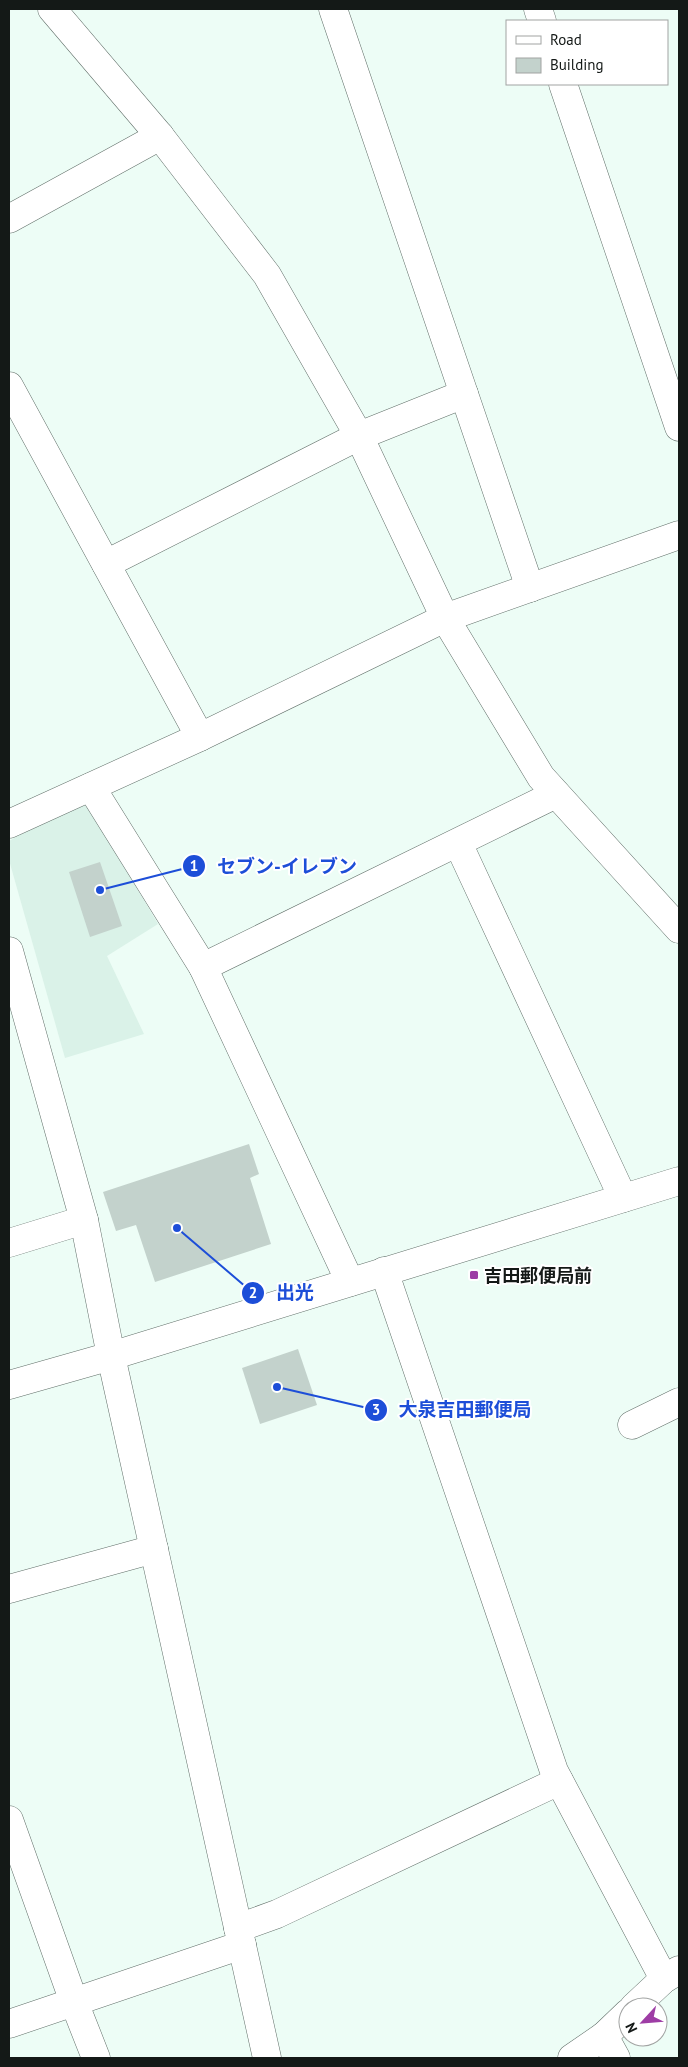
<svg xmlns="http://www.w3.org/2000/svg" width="688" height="2067" font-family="'PT Sans','Noto Sans JP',sans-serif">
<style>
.built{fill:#daf2e8}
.building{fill:#c3d2cc}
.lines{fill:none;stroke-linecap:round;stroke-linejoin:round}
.minor-casing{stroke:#62706a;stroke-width:29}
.tertiary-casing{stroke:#62706a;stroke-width:29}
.minor{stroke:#fff;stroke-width:28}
.tertiary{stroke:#fff;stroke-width:28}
.poi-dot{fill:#9e3da5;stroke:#fff;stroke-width:2}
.labels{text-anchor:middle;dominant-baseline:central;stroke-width:4;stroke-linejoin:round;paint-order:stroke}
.poi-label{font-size:18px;font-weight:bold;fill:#141917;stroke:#fff;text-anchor:start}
.leader{fill:none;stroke:#1d4ed8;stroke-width:2}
.callout-dot{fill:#1d4ed8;stroke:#fff;stroke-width:2}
.mark-label{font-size:15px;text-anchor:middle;font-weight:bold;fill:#fff}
.callout-label{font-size:19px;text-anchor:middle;font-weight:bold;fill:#1d4ed8;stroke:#fff;stroke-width:4;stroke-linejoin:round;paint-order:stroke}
</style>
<rect width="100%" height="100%" fill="#edfdf6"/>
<path class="built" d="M 79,803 L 89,808 L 158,924 L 107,956 L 144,1034 L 65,1058 L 9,860 L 9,841 Z"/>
<g class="building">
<path d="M 100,862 L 122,926 L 90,937 L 69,872 Z"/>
<path d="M 249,1144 L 259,1174 L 250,1178 L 271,1244 L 155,1282 L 136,1225 L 116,1231 L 103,1192 Z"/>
<path d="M 298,1349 L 317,1405 L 260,1424 L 242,1368 Z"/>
</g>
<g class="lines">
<g class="minor-casing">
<g id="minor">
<path d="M 52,9 L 160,136 L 267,275 L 359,436 L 445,618 L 541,777 L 679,929"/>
<path d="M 333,9 L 530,588"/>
<path d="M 538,9 L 542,21"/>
<path d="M 563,84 L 679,427"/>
<path d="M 9,219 L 160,136"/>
<path d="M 9,386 L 200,737"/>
<path d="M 106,564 L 359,436 L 464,394"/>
<path d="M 91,787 L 203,967 L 350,1282"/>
<path d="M 9,824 L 200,737 L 445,618 L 679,535"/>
<path d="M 458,843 L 623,1198"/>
<path d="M 203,967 L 556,794"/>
<path d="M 9,1243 L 84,1220"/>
<path d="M 384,1271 L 554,1771 L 664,1979"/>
<path d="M 632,1425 L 679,1402"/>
<path d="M 9,1589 L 154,1549"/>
<path d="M 9,1820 L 74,2002 L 96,2058"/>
<path d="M 238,1928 L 277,1914 L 559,1781"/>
<path d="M 634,2007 L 664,1979 L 679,1970"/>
<path d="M 9,2024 L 242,1945"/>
<path d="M 604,2036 L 616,2058"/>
<path d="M 572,2058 L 604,2036 L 628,2013"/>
</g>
</g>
<g class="tertiary-casing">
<g id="tertiary">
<path d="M 9,951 L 84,1220 L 111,1356 L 267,2058"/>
<path d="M 9,1385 L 111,1356 L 679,1181"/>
</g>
</g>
<use href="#minor" class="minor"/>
<use href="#tertiary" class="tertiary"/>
</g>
<rect class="poi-dot" x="469" y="1270" width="10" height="10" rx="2.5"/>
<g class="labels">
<g class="poi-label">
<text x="484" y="1275">吉田郵便局前</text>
</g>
</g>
<path class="leader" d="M100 890L194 866M177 1228L253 1293M277 1387L376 1410"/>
<g class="callout-dot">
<circle cx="100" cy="890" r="5"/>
<circle cx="177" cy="1228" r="5"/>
<circle cx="277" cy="1387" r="5"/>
<circle cx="194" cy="866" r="12"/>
<circle cx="253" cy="1293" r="12"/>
<circle cx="376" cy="1410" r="12"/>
</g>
<g class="mark-label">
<text x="194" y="871">1</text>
<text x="253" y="1298">2</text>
<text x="376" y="1415">3</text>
</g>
<g class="callout-label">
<text x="287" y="873">セブン-イレブン</text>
<text x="295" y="1299">出光</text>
<text x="465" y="1416">大泉吉田郵便局</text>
</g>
<rect width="688" height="2067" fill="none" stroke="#141917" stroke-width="20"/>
<rect x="506" y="20" width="162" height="65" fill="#ffffff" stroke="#a1a3a2"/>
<rect x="516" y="36" width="25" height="8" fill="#ffffff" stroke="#a1a3a2"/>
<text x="550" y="45" font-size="15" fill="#141917">Road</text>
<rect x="516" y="58" width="25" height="15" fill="#c3d2cc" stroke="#a1a3a2"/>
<text x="550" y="70" font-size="15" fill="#141917">Building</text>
<g transform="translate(643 2022) rotate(244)"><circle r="24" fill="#ffffff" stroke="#a1a3a2"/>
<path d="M0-4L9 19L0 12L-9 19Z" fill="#9e3da5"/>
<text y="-8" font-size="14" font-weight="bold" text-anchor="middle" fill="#141917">N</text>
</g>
</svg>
